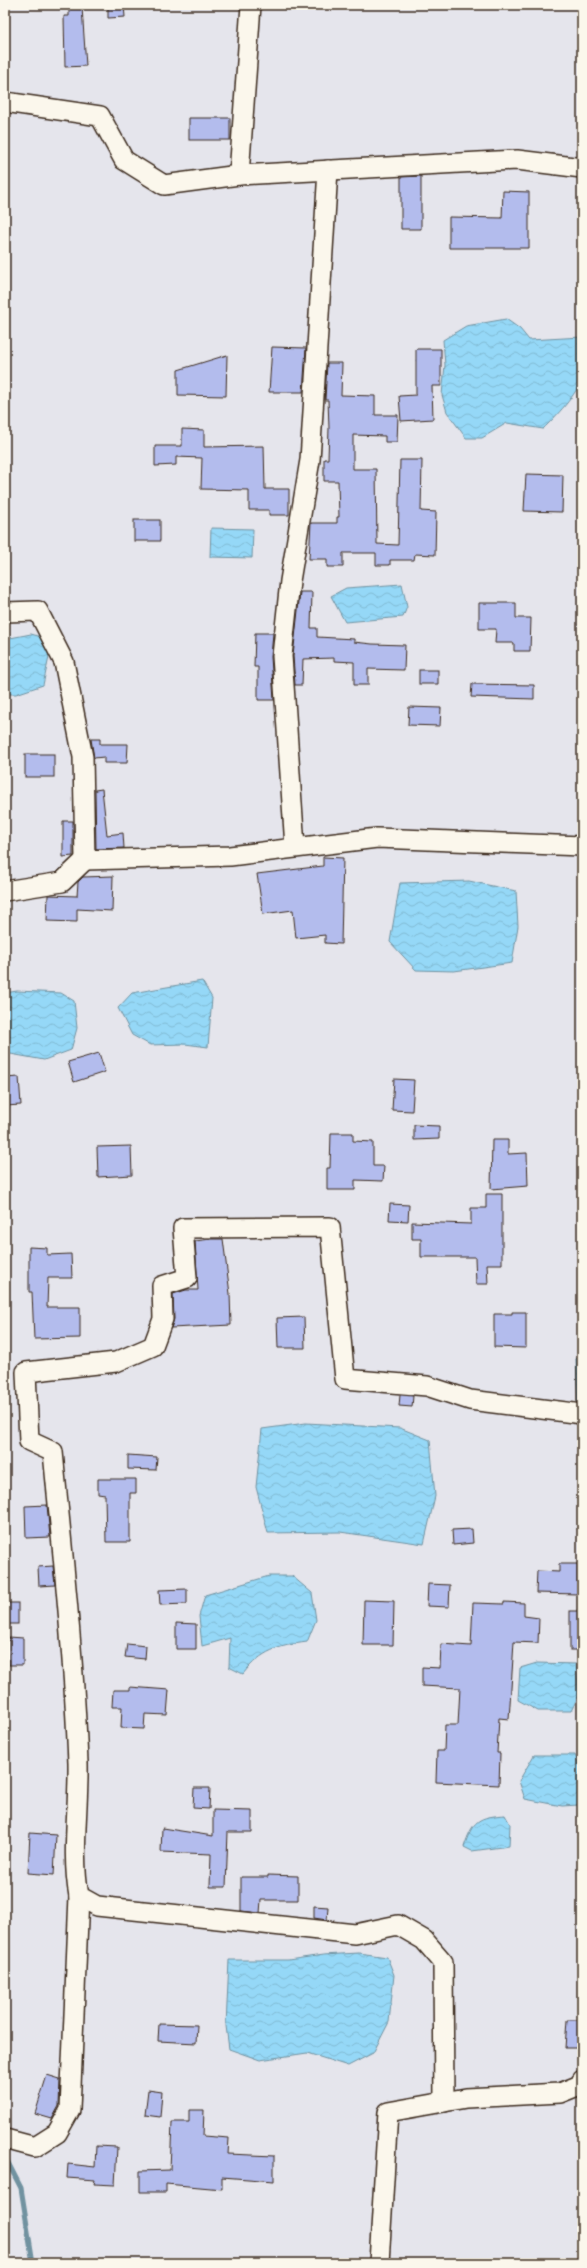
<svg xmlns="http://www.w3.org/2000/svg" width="587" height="2268" font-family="Delius,sans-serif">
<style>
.water{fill:url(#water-waves);stroke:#7192a0}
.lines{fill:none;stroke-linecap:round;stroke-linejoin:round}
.stream{stroke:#7192a0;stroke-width:5}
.building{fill:#b3bced;stroke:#3b2a1e}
.street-casing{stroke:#3b2a1e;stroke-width:22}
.street{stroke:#fbf7ec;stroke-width:19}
</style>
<defs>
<pattern id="water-waves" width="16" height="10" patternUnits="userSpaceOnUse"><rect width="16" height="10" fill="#95d8f7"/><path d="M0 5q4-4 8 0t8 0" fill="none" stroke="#81bad3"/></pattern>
</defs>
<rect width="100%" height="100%" fill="#e5e5ec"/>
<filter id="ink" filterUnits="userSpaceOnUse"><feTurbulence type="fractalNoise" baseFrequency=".025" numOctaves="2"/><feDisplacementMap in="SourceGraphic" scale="8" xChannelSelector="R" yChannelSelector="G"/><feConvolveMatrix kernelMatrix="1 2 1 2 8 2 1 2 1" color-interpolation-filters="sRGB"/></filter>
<g filter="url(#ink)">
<g class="water">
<path d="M 506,319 L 520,329 L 529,340 L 582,337 C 582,349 584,365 582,377 C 578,394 555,417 543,429 L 507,423 L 482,438 L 466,438 L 447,412 L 442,395 L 445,365 L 443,340 L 466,326 Z"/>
<path d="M 211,528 L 253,529 L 252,558 L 210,557 Z"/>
<path d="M 402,584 L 407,607 L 403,617 L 345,622 L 331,596 L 346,588 Z"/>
<path d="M 31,634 L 45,638 L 49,657 L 43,685 L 16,694 L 5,694 L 5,639 Z"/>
<path d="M 469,881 L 516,891 L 518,926 L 512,963 L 454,971 L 416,970 L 390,942 L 400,883 Z"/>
<path d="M 202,981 L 212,998 L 208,1047 L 185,1044 L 150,1045 L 132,1035 L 118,1008 L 132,993 Z"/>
<path d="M 17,991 L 61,993 L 74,1001 L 77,1028 L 71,1050 L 44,1060 L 5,1053 L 5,993 Z"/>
<path d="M 582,1353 L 582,1408 L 578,1408 L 576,1359 Z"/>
<path d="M 306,1423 L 400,1428 L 430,1440 L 435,1496 L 424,1544 L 340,1532 L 268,1533 L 256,1487 L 262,1429 Z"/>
<path d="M 269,1576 L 292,1576 L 312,1593 L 316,1620 L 307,1642 C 278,1646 262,1650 243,1674 L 229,1667 L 230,1638 L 202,1646 L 199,1616 L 205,1595 Z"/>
<path d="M 537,1663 L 576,1664 L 579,1695 L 571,1711 L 538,1711 L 518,1700 L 520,1668 Z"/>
<path d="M 534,1755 L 575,1755 L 582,1772 L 579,1805 L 562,1806 L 525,1799 L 519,1781 Z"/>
<path d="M 505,1815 L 510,1824 L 509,1846 L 472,1851 L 464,1847 C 473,1820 478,1817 505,1815 Z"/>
<path d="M 359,1953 L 387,1957 L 394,1975 L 389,2022 L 373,2053 L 348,2066 L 307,2053 L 260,2060 L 229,2049 L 226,2026 L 229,1960 L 288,1960 L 323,1955 Z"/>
</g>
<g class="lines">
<path class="stream" d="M 5,2157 L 21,2188 L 33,2263"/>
</g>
<g class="building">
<path d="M 108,5 L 124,5 L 125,17 L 108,18 Z"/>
<path d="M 69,7 L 82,7 L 86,66 L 65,67 L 64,16 L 69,16 Z"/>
<rect x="189" y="118" width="41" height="22"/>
<path d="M 421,176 L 421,229 L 401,229 L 401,177 Z"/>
<path d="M 503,191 L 529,192 L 529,248 L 449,248 L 449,217 L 502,218 Z"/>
<path d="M 272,347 L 306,348 L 303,392 L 269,392 Z"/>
<path d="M 416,349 L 441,349 L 441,386 L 432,386 L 433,419 L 401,421 L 399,396 L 416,395 Z"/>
<path d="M 227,355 L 226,396 L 178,395 L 178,370 Z"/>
<path d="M 327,363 L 342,363 L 341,395 L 375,396 L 375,415 L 398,415 L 397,442 L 385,442 L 385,436 L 353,435 L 353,469 L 376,469 L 377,544 L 398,545 L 400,460 L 422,460 L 421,511 L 436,512 L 435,555 L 415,554 L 414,560 L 390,560 L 390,565 L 376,565 L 376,553 L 343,553 L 343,567 L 327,567 L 327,559 L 309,559 L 311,523 L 337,523 L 337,517 L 339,517 L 338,481 L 324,481 L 324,459 L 328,459 L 329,428 L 328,400 L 325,400 Z"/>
<path d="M 182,429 L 204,430 L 204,447 L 264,446 L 265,489 L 289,489 L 289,515 L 269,515 L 269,510 L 249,510 L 249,490 L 201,489 L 202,458 L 176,457 L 176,465 L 155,466 L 155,446 L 182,446 Z"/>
<path d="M 526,474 L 563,475 L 562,512 L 524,511 Z"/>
<rect x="134" y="520" width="26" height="21"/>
<path d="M 300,592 L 312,592 L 311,628 L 317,628 L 317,637 L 354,639 L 354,642 L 372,644 L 405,645 L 404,670 L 368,669 L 368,685 L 354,685 L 354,662 L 334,661 L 334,658 L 303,659 L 302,685 L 295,685 L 293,656 Z"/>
<path d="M 479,603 L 516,603 L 516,618 L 531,618 L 530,651 L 514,651 L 514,643 L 495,643 L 496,629 L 479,629 Z"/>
<path d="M 255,633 L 273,633 L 271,657 L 274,700 L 258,700 L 258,667 L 254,667 Z"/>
<rect x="419" y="670" width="19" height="14"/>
<path d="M 472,684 L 534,685 L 534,699 L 471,697 Z"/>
<path d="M 409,707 L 441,708 L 440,726 L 408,725 Z"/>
<path d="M 91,739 L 100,739 L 100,744 L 128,744 L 127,763 L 104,763 L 104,757 L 94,758 Z"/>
<rect x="25" y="754" width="29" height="23"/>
<path d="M 102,789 L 107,835 L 123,833 L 124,848 L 96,849 L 95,790 Z"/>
<path d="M 63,821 L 73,821 L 73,856 L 63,857 Z"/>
<path d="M 323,857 L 343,858 L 341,944 L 325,943 L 325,935 L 296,938 L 293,910 L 263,914 L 257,874 L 323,866 Z"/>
<path d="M 113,876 L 112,911 L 77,909 L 77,922 L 47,921 L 48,895 L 77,896 L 78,882 L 83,877 Z"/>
<path d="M 99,1053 L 105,1072 L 74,1082 L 68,1062 Z"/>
<path d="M 19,1077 L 21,1105 L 5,1106 L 5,1078 Z"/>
<path d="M 394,1079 L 414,1080 L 412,1111 L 392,1110 Z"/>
<path d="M 414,1125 L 439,1126 L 439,1139 L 414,1140 Z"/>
<path d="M 331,1133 L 353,1133 L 353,1141 L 373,1142 L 373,1166 L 384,1166 L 383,1181 L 355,1180 L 355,1190 L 327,1190 L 327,1168 L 330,1168 Z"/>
<path d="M 492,1140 L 508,1140 L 508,1154 L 527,1153 L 528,1186 L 491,1189 Z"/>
<path d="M 131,1146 L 132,1175 L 98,1177 L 97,1147 Z"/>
<path d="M 486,1194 L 502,1194 L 502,1264 L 487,1264 L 488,1284 L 476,1284 L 475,1257 L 421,1257 L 421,1239 L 412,1239 L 412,1222 L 471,1224 L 471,1208 L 486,1208 Z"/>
<path d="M 390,1204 L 409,1205 L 408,1221 L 389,1220 Z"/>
<path d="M 211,1239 L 223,1239 L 230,1294 L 231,1325 L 171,1328 L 174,1319 L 173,1294 L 186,1290 L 198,1290 L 195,1241 Z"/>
<path d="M 29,1247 L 47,1248 L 47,1255 L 71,1254 L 72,1278 L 48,1278 L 47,1307 L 80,1307 L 80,1338 L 34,1339 L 32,1292 L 29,1292 Z"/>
<path d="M 512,1312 L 526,1312 L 526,1348 L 494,1347 L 494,1314 L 512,1314 Z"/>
<path d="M 304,1317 L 305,1348 L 278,1348 L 277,1318 Z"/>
<path d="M 400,1395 L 413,1396 L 412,1407 L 399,1406 Z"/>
<path d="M 128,1455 L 157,1457 L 156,1470 L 128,1469 Z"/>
<path d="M 98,1479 L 136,1479 L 136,1493 L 130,1493 L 130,1542 L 106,1542 L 105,1495 L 98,1494 Z"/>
<path d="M 47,1505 L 50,1537 L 26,1538 L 25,1506 Z"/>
<path d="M 472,1529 L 473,1543 L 453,1545 L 452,1530 Z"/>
<path d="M 559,1564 L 578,1564 L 578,1594 L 536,1593 L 537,1571 L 559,1572 Z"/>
<path d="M 53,1566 L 55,1585 L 39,1586 L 38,1567 Z"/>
<path d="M 428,1584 L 450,1585 L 449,1607 L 427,1606 Z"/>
<path d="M 187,1589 L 187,1604 L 160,1605 L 159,1590 Z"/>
<path d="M 364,1600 L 394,1601 L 393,1645 L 363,1645 Z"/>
<path d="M 504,1602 L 524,1603 L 524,1616 L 539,1618 L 538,1643 L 514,1642 L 509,1719 L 499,1718 L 497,1753 L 500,1753 L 499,1785 L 436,1782 L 437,1751 L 444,1751 L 445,1725 L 458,1725 L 460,1688 L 422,1686 L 422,1667 L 440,1668 L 441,1644 L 471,1646 L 473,1603 L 504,1604 Z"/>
<rect x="5" y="1603" width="13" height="21"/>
<rect x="570" y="1611" width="12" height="39"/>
<path d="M 176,1623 L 196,1624 L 196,1649 L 176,1649 Z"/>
<path d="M 9,1637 L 23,1638 L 23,1665 L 9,1665 Z"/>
<path d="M 127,1644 L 146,1646 L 145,1659 L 125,1657 Z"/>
<path d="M 130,1687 L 169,1690 L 167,1715 L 145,1714 L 144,1729 L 121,1728 L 122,1707 L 112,1707 L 113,1690 L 130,1690 Z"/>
<path d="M 194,1788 L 210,1788 L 209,1809 L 193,1808 Z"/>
<path d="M 213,1810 L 252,1811 L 252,1832 L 228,1832 L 226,1887 L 210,1887 L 211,1854 L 161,1852 L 162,1828 L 213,1836 Z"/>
<path d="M 30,1833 L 56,1835 L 54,1875 L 28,1873 Z"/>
<path d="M 268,1875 L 298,1876 L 298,1900 L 261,1900 L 260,1913 L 241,1911 L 241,1877 L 268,1877 Z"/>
<path d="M 314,1906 L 328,1907 L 327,1920 L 314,1918 Z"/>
<path d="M 567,2020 L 582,2020 L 582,2048 L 565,2048 Z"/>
<path d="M 159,2024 L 197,2025 L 196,2043 L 158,2041 Z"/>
<path d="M 47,2075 L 60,2079 L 59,2106 L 52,2119 L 35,2114 Z"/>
<path d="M 148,2090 L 162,2092 L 160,2117 L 145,2115 Z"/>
<path d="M 189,2110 L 204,2110 L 203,2136 L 229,2138 L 228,2154 L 274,2156 L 274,2181 L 222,2177 L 222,2189 L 166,2184 L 166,2192 L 140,2192 L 140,2171 L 170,2170 L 172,2122 L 189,2122 Z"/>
<path d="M 96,2146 L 117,2147 L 115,2185 L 94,2184 L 95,2180 L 67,2178 L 68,2164 L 95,2167 Z"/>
</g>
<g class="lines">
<g class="street-casing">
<g id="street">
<path d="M 5,102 L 100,116 L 124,160 L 164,185 L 239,175 L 517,160 L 582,168"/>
<path d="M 239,175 L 251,5"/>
<path d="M 5,612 L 38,611 L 64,662 L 83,757 L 85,860 L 230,856 L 377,838 L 582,846"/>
<path d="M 295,847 L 282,656 L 290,581 L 310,460 L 328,170"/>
<path d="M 5,891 L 62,882 L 85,860"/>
<path d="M 444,2102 L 443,1962 L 424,1940 L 398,1925 L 355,1934 L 97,1906 L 79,1896 C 71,1853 79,1807 78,1763 C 74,1659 63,1556 53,1452 L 29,1441 L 26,1372 L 116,1362 L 153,1346 L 163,1319 L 162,1286 L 187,1278 L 183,1228 L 330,1227 L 345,1379 L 427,1386 L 470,1400 L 582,1414"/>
<path d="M 5,2139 L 35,2147 L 57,2133 L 70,2110 L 79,1896"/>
<path d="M 379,2263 L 388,2112 L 466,2098 L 560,2093 L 580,2085 L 582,2080"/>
</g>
</g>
<use href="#street" class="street"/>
</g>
</g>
<rect width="587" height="2268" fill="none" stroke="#fbf7ec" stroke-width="20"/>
<rect x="10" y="10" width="567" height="2248" fill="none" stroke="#3b2a1e" stroke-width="1.5" filter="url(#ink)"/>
</svg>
